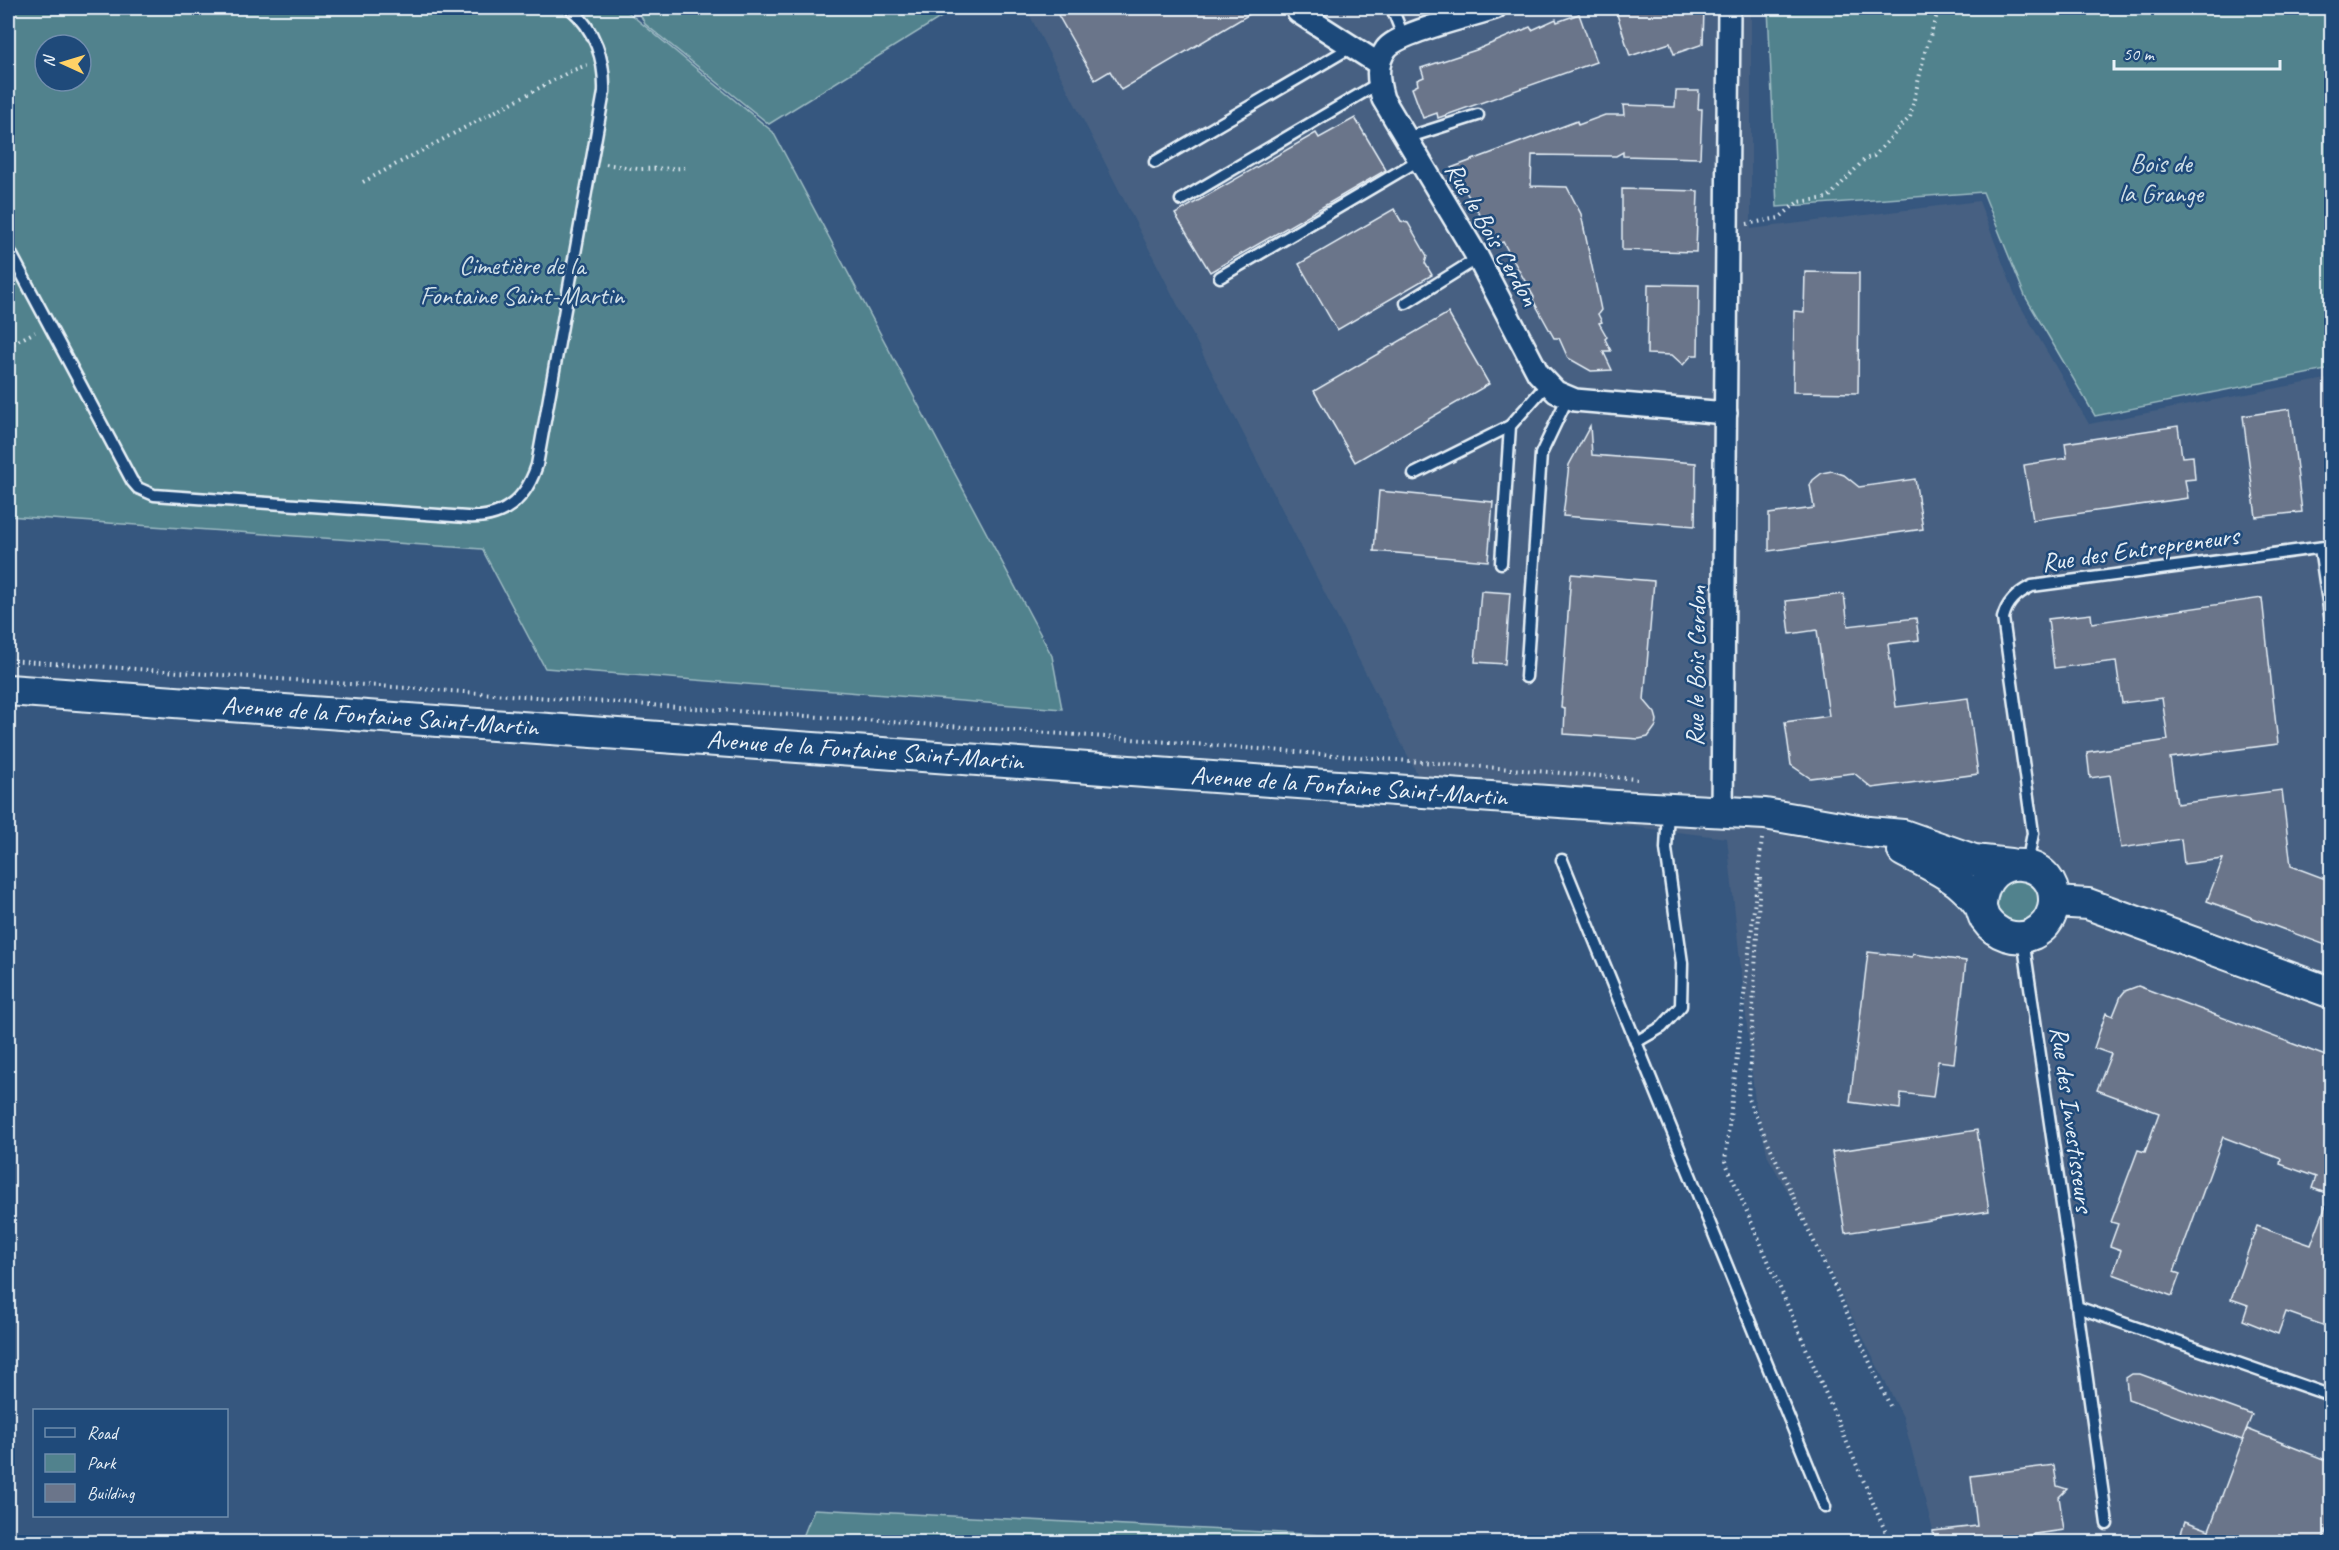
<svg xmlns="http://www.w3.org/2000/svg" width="2339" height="1550" font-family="Caveat,sans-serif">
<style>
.built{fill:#466082}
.green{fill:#51828d;stroke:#9cbac2;stroke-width:1.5;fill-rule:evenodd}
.building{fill:#6b758a;stroke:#e8f1f8;stroke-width:1.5}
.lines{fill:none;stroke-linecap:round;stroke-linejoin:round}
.lane-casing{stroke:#e8f1f8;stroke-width:15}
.street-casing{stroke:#e8f1f8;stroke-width:26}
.secondary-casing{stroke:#e8f1f8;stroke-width:34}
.path{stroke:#e8f1f8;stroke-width:4;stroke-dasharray:1.5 4.5;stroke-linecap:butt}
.lane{stroke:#1f4a7a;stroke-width:10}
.street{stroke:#1f4a7a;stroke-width:21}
.secondary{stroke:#1f4a7a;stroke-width:30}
.labels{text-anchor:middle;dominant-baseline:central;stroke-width:5;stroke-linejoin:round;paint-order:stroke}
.park-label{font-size:26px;fill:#d1e0e8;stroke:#1f4a7a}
.street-label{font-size:26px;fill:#e8f1f8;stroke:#1f4a7a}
</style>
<rect width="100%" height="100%" fill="#36577f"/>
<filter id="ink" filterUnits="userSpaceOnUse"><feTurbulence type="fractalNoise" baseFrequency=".0167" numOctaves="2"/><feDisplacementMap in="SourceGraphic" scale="12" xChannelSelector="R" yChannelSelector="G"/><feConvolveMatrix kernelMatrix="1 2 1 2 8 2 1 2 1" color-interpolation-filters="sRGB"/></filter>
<g filter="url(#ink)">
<path class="built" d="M 1026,8 L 1751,8 L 1751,229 L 1979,201 L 2017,300 L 2089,424 L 2331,378 L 2331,1542 L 1936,1542 L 1903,1417 L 1801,1215 L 1768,1157 L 1755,1102 L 1727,838 L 1432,803 Z"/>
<g class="green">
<path d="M 8,8 L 623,8 L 773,132 L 1052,656 L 1062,709 L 545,668 L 482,549 L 8,516 ZM 45,45 L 81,45 L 81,81 L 45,81 Z"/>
<path d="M 637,8 L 956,8 L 769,124 L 645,24 Z"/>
<path d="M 1768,8 L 2331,8 L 2331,369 L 2095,416 L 2025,296 L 1983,192 L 1777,207 Z"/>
<path d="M 2021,874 L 2041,892 L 2039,911 L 2027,924 L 1999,921 L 1991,890 Z"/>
<path d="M 814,1509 L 1459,1542 L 801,1542 Z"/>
</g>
<g class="building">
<path d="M 1054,8 L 1260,8 L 1121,90 L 1110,71 L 1095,80 Z"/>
<path d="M 1615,8 L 1704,8 L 1703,44 L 1674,54 L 1670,43 L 1630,56 Z"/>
<path d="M 1579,14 L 1596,62 L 1438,118 L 1437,113 L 1423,118 L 1412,88 L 1418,85 L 1417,80 L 1424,77 L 1421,68 L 1476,50 L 1530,27 L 1532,30 L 1556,19 L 1557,22 Z"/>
<path d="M 1676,91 L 1699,91 L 1698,109 L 1702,109 L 1700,158 L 1623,156 L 1623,152 L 1616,156 L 1532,155 L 1531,186 L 1567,187 L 1581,214 L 1601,310 L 1598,314 L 1602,322 L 1599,323 L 1607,337 L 1605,339 L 1611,351 L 1603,351 L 1612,370 L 1591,371 L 1568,358 L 1559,338 L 1554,338 L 1533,300 L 1534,297 L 1503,242 L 1498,244 L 1451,168 L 1577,121 L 1578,125 L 1605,115 L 1624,115 L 1623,105 L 1675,107 Z"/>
<path d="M 1355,118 L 1386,170 L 1210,272 L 1175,214 L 1316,133 L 1319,138 Z"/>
<path d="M 1622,189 L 1698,191 L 1696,252 L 1622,250 Z"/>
<path d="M 1394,209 L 1401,221 L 1408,223 L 1427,256 L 1425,263 L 1432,275 L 1337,330 L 1299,264 Z"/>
<path d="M 1805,272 L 1859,273 L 1858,393 L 1793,392 L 1794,311 L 1804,312 Z"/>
<path d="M 1648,284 L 1699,285 L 1698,355 L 1692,355 L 1683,365 L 1672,355 L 1647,354 Z"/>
<path d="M 1448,313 L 1489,384 L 1355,462 L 1314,391 Z"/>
<path d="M 2290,409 L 2302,512 L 2256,517 L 2243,416 Z"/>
<path d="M 1590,426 L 1592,455 L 1696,463 L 1695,526 L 1563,516 L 1569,465 Z"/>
<path d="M 2178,426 L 2182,457 L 2193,456 L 2195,479 L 2185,480 L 2188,498 L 2033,520 L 2024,465 L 2067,458 L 2065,443 Z"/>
<path d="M 1832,471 L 1844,475 L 1859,487 L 1915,479 L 1923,529 L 1769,551 L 1769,514 L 1814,508 L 1810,485 L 1813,480 L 1822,473 Z"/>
<path d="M 1379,491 L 1493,502 L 1488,561 L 1374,551 Z"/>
<path d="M 1571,574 L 1654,581 L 1644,700 L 1655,713 L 1657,720 L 1656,726 L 1648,737 L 1639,739 L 1564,734 L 1565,709 L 1561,708 Z"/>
<path d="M 1481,591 L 1510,593 L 1505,664 L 1475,662 Z"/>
<path d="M 1844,594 L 1848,626 L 1916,618 L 1919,640 L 1888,644 L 1896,707 L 1968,698 L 1978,774 L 1872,788 L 1854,773 L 1810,778 L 1791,765 L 1785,722 L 1829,716 L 1817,630 L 1790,634 L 1786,601 Z"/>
<path d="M 2262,598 L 2278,744 L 2170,758 L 2177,804 L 2282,790 L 2291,866 L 2331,881 L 2331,947 L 2207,901 L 2223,859 L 2184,864 L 2181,839 L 2121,848 L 2110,775 L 2090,778 L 2087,752 L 2168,740 L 2162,698 L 2122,703 L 2116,661 L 2054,668 L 2048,619 L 2091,614 L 2092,623 Z"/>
<path d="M 1868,952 L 1912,957 L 1913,954 L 1966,961 L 1954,1063 L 1938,1061 L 1933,1097 L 1901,1093 L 1900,1109 L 1850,1102 Z"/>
<path d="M 2138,986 L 2331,1058 L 2331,1195 L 2312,1188 L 2316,1177 L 2280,1164 L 2281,1159 L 2223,1137 L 2174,1272 L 2180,1274 L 2172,1296 L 2113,1274 L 2121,1250 L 2110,1246 L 2118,1224 L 2111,1222 L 2138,1150 L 2145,1152 L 2159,1113 L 2097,1090 L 2111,1054 L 2094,1048 L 2106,1013 L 2113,1016 L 2121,996 L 2125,991 Z"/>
<path d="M 1977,1130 L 1989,1211 L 1845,1233 L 1832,1152 Z"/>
<path d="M 2330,1195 L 2331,1196 L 2331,1328 L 2286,1312 L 2278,1334 L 2243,1320 L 2248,1305 L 2231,1299 L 2257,1226 L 2311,1245 Z"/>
<path d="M 2132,1374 L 2140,1374 L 2252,1415 L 2242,1440 L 2128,1399 L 2126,1378 Z"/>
<path d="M 2247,1429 L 2331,1462 L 2331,1517 L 2322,1542 L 2304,1542 L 2279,1534 L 2276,1542 L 2178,1542 L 2185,1521 L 2209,1530 Z"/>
<path d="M 2054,1465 L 2057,1486 L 2067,1489 L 2059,1497 L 2064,1530 L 1977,1542 L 1934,1542 L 1933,1531 L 1977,1526 L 1971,1476 Z"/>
</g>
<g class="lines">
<g class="lane-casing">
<g id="lane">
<path d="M 1392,8 L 1403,36"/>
<path d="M 1406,138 L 1478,115"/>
<path d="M 1155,162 L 1353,46"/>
<path d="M 1181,200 L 1379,83"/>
<path d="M 8,248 L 132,481 L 138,488 L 154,495 L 467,517 C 504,519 526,499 537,465 L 604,92 C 605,60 595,29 570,8"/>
<path d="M 1220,277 L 1419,160"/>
<path d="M 1406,303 L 1478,258"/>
<path d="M 1414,474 L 1510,426"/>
<path d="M 2320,548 L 2332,629"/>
<path d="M 1501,563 L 1510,426 L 1548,383"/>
<path d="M 1526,677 L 1541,454 L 1568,397"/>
<path d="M 1562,860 L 1825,1507"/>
<path d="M 2027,865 L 2033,833 L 2003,618 C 2007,602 2017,593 2032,586 L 2332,546"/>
<path d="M 2023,939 L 2077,1307"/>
<path d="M 1636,1042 L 1662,1027 L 1681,1006 L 1682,963 L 1666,849 L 1668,810"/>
<path d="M 2107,1524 L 2077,1307 L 2332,1396"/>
</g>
</g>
<g class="street-casing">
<g id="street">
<path d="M 1495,8 C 1472,16 1398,32 1386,49 C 1375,64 1378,82 1383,99 L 1478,258 L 1538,373 L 1556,392 L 1575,400 L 1726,413"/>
<path d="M 1298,12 L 1379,64"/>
<path d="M 1722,812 L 1729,8"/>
</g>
</g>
<g class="secondary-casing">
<g id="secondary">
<path d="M 8,690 L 1616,806 L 1765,814 L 1869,832 L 1903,835 L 1974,860 L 2010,864"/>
<path d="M 1903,851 C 1922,861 1942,870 1959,883 C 1966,889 1973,896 1978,903 C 1982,907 1982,914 1985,919 C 1996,935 2016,942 2033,934 C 2043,929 2050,920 2053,909 C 2064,857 1983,845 1981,905"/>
<path d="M 2054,902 L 2088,904 L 2332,993"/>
</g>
</g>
<g class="path">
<path d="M 606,164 L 638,169 L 687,168"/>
<path d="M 363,182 L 571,71 L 587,65"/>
<path d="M 1747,224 L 1779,218 L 1798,202 L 1828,198 L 1865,159 L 1874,156 L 1910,117 L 1925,52 L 1939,8"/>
<path d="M 8,346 L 35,332"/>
<path d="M 8,660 L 1106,737 L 1637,779"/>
<path d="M 1762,839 L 1725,1161 L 1890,1542"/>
<path d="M 1760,878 L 1748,1099 L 1891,1408"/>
</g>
<use href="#lane" class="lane"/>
<use href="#street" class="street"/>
<use href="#secondary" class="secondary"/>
</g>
</g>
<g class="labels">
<g class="park-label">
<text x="2161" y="163">Bois de<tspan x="2161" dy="30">la Grange</tspan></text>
<text x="522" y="265">Cimetière de la<tspan x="522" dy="30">Fontaine Saint-Martin</tspan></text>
</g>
<g class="street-label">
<text transform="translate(1492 234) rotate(60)">Rue le Bois Cerdon</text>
<text transform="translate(2140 549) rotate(-8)">Rue des Entrepreneurs</text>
<text transform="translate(1696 666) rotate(-89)">Rue le Bois Cerdon</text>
<text transform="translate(380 716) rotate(4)">Avenue de la Fontaine Saint-Martin</text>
<text transform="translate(865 750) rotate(4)">Avenue de la Fontaine Saint-Martin</text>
<text transform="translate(1349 786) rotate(4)">Avenue de la Fontaine Saint-Martin</text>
<text transform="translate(2072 1119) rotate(82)">Rue des Investisseurs</text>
</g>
</g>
<rect width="2339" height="1550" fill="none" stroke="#1f4a7a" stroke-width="30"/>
<rect x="15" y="15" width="2309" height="1520" fill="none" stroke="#e8f1f8" stroke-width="2" filter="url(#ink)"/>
<rect x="33" y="1409" width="195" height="108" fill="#1f4a7a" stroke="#6f8dac" stroke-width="1.5"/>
<rect x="45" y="1428" width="30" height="9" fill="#1f4a7a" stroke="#6f8dac" stroke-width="1.5"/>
<text x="87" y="1439" font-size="18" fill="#e8f1f8">Road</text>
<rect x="45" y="1454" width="30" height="18" fill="#51828d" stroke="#6f8dac" stroke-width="1.5"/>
<text x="87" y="1469" font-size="18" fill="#e8f1f8">Park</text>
<rect x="45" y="1484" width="30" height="18" fill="#6b758a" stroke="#6f8dac" stroke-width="1.5"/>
<text x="87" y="1499" font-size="18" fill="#e8f1f8">Building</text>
<g transform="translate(63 63) rotate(274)"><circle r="28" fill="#1f4a7a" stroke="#6f8dac" stroke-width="1.5"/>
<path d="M0-4.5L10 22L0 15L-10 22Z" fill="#ffd166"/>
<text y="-9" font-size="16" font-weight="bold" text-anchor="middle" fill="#e8f1f8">N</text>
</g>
<path d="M2114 60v9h166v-9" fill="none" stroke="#e8f1f8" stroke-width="3"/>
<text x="2123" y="60" font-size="18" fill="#e8f1f8" stroke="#1f4a7a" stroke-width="4.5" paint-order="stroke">50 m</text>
</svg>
